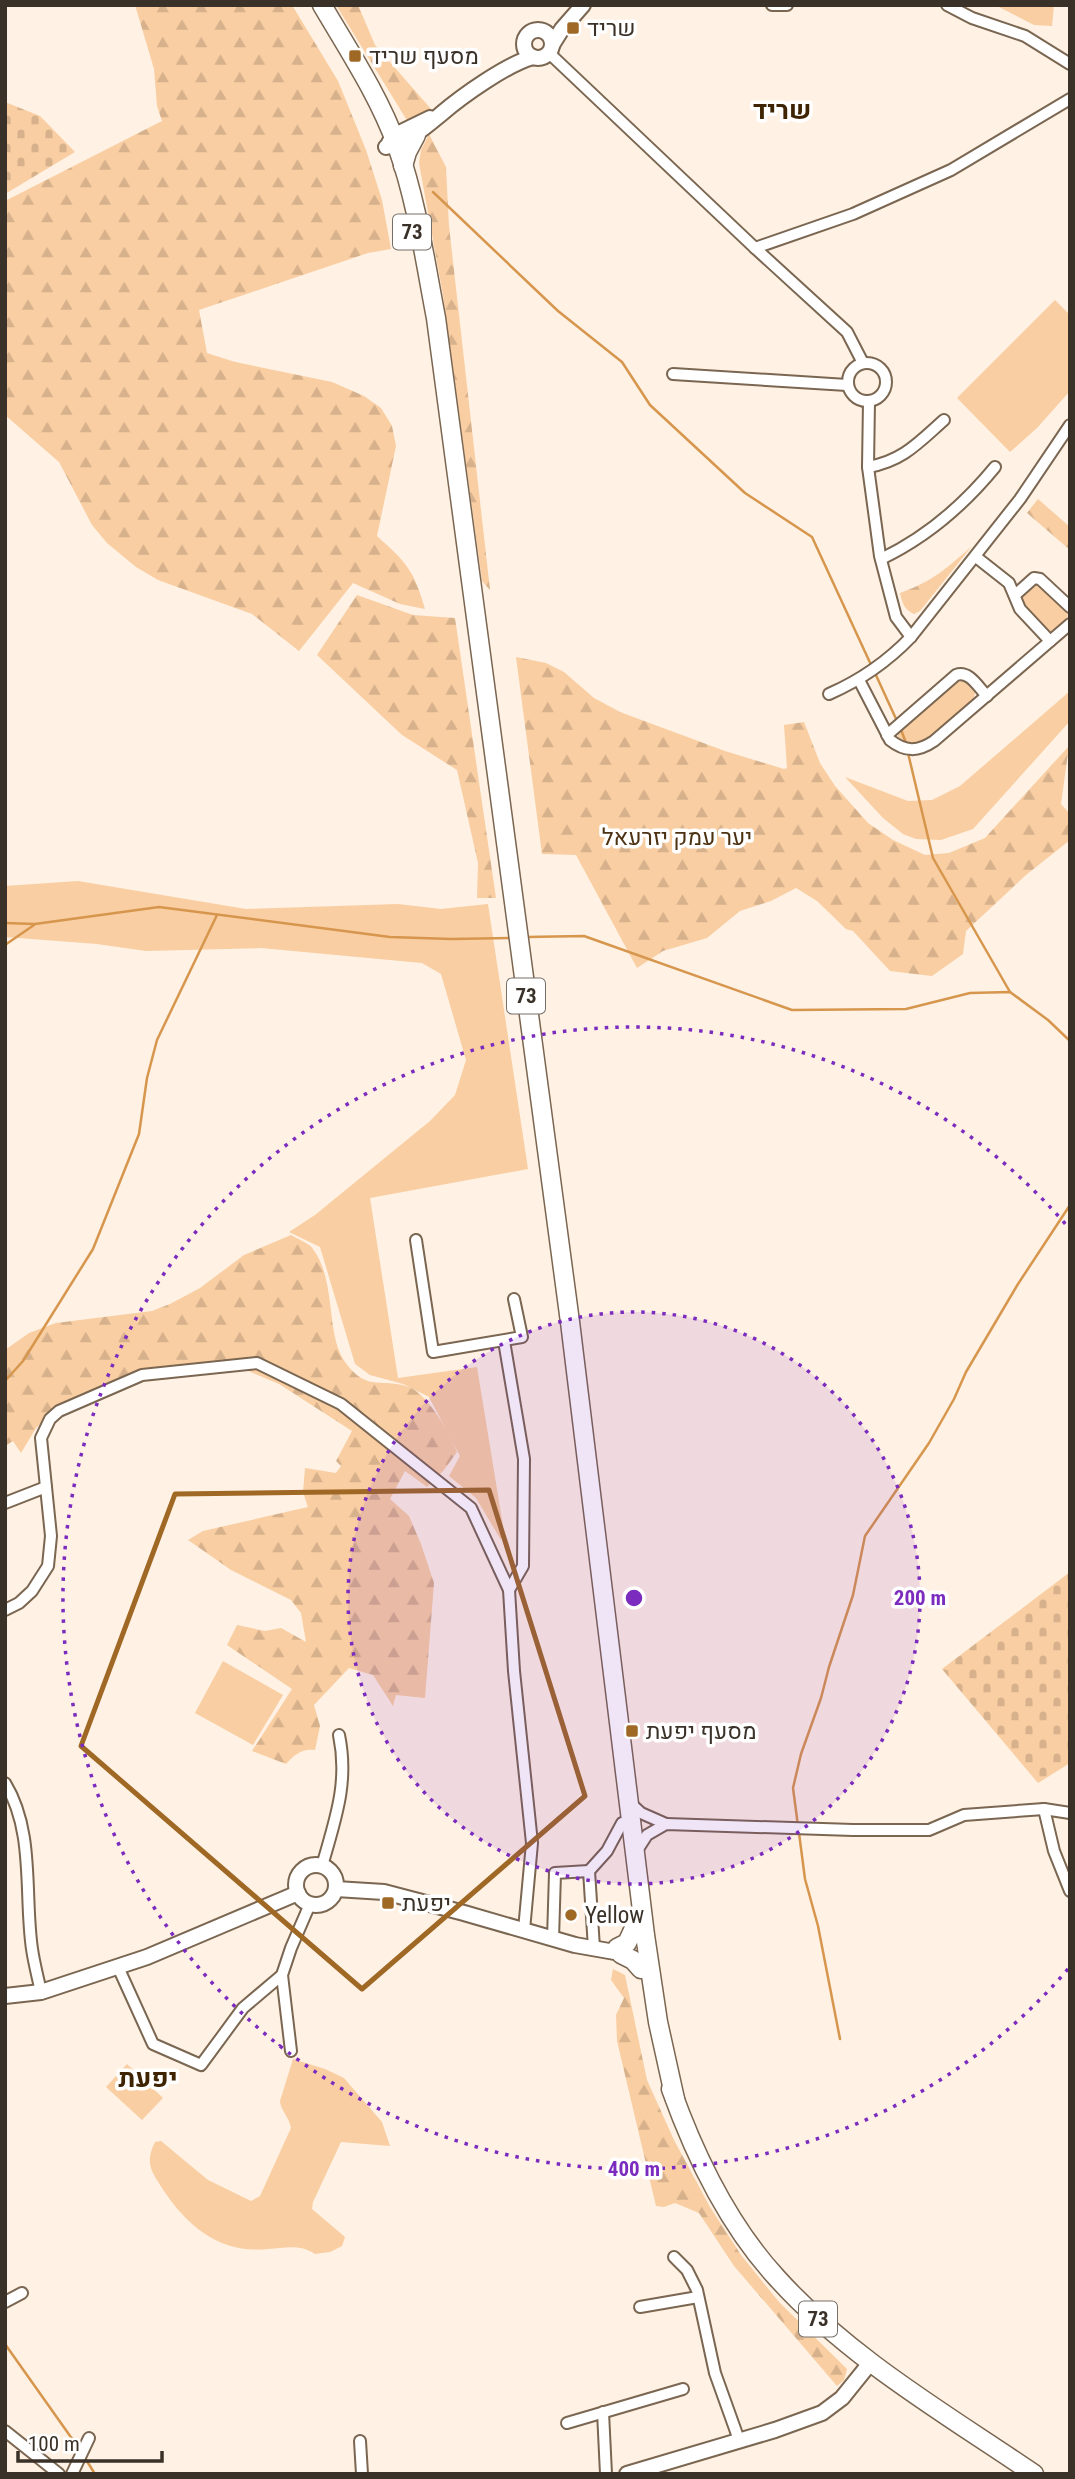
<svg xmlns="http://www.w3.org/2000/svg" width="1075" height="2479" font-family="'Roboto Condensed',Heebo,sans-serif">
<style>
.green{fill:#f9cea2}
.forest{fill:url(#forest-firs)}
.cemetery{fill:url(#cemetery-stones)}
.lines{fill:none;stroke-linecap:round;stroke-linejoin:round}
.stream{stroke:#d7964d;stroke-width:2.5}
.minor-casing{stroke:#7a6651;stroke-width:14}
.tertiary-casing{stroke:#7a6651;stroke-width:18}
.trunk-casing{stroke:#7a6651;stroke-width:21}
.minor{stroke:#fff;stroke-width:10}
.tertiary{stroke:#fff;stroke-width:14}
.trunk{stroke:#fff;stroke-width:18}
.marked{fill:none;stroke:#9f6824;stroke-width:5;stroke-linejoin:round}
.ring{fill:none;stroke:#7b2cbf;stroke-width:3.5;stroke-dasharray:3.5 7}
.poi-dot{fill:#9f6824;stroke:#fff;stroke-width:2.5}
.labels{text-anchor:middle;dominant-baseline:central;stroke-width:7;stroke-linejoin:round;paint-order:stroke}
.shield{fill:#fff;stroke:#756f68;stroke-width:2}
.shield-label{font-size:21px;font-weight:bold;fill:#3a3128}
.poi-label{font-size:23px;fill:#3a3128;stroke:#fff;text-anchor:start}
.park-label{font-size:23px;fill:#4c3112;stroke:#fff}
.quarter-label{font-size:26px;font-weight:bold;fill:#3e2403;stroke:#fff}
.centre{fill:#7b2cbf;stroke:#fff;stroke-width:3.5}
.ring-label{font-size:21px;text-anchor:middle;font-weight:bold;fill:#7b2cbf;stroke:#fff;stroke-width:7;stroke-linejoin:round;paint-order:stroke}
</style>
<defs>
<pattern id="forest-firs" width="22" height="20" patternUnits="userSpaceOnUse" patternTransform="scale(1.75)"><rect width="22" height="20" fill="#f9cea2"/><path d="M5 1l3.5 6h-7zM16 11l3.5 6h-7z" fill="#d6b18c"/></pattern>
<pattern id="cemetery-stones" width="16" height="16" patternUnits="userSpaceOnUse" patternTransform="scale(1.75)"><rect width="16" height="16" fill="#f9cea2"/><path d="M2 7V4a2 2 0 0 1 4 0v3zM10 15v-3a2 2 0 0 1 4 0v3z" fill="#d6b18c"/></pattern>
</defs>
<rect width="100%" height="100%" fill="#fff1e3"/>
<g class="green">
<path d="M 995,5 L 1054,5 L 1052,26 L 1034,25 Z"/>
<path d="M 1055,300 L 1070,315 L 1070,391 L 1037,428 L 1010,452 L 957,398 Z"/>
<path d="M 1038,583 L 1068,612 L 1067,620 L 1055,632 L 1045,631 C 1031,616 1006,597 1038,583 Z"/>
<path d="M 960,681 L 965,682 L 975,693 L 973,701 C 957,715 918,760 898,737 L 898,731 L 956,682 Z"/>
<path d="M 1070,691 L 1070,721 L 973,829 L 941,840 L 916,839 L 903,834 L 883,818 L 845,777 L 908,801 L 932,800 L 960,786 Z"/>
<path d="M 78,881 L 246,909 L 398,904 L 441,909 L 488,904 L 528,1169 L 370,1198 L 398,1378 L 477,1367 L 503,1526 L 501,1540 L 476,1498 L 449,1476 L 460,1456 L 429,1397 L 403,1384 L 370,1375 L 355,1364 L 320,1247 L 289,1232 L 315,1215 L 430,1121 L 455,1095 L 466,1060 L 441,974 L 422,963 L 261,948 L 146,951 L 97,944 L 5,937 L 5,886 Z"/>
<path d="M 223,1661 L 283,1695 L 253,1745 L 195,1713 Z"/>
<path d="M 293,2059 L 325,2069 L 344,2078 L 382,2122 L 390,2146 L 341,2142 L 313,2202 L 312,2209 L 345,2237 L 342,2246 L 330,2252 L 315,2254 C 300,2244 285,2248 268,2249 C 221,2254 189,2228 164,2191 C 152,2172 144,2164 155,2142 L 161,2141 L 208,2180 L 251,2201 L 260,2196 L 291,2128 C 289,2117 280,2109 280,2101 Z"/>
<path d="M 127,2064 L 163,2098 L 142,2120 L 106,2087 Z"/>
</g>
<g class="forest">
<path d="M 135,5 L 292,5 L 338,81 L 366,150 L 382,200 L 391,249 L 368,253 L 199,310 L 207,353 L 235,362 L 332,382 L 364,396 L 381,408 L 392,426 L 396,446 L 377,536 C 406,562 414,570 425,609 L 400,604 L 353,583 L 299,651 L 252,614 L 158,580 L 136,567 L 107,543 L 92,525 L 59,462 L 5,415 L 5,201 L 162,121 L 157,106 L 154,69 Z"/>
<path d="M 336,5 L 358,5 L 375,45 L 431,109 L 408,122 Z"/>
<path d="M 429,134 L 446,167 L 449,226 L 490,590 L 482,581 L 443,295 L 419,163 L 421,150 Z"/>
<path d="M 1038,499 L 1070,527 L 1070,550 L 1027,513 Z"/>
<path d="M 972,546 L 920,611 L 914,614 C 904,610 902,602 900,593 C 933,581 946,569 972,546 Z"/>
<path d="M 357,595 L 413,615 L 455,618 L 496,898 L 477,898 L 478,863 L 457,770 L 402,735 L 317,655 Z"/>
<path d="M 516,657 L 546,663 L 564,672 L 594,698 L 620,712 L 725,751 L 784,769 L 787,768 L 784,725 L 804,722 L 820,763 L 835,786 L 868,823 L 893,840 L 925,855 L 949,853 L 985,838 L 1069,746 L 1061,804 L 1070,814 L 1070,840 L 1026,875 L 966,931 L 963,954 L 932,976 L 890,971 L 853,931 L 846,929 L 817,901 L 796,888 L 771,901 L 740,911 L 707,938 L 663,951 L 637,968 L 576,855 L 542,854 Z"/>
<path d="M 291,1235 C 297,1239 309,1243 313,1249 C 337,1282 325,1333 345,1362 C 368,1394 383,1376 411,1388 C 428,1396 451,1434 457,1452 L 444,1470 L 427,1487 L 405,1471 L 390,1499 L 409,1516 L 421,1544 L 434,1583 L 425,1698 L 396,1695 L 393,1706 L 373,1675 L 349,1668 L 314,1705 L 320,1726 L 315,1750 C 302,1748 294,1755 286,1764 L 252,1751 L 292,1689 L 227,1645 L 237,1625 L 265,1631 L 281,1628 L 306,1642 L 301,1613 L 291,1600 L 231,1570 L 188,1540 L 203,1531 L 308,1507 L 303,1492 L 305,1468 L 336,1473 L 341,1466 L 336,1461 L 352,1431 L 279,1384 L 241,1368 L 145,1379 L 47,1418 L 36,1428 L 21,1453 L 13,1441 L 5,1446 L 5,1350 L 29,1333 L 56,1323 L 152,1311 L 170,1304 L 200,1288 L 244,1255 Z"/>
<path d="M 613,1969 L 625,1975 L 647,2080 L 674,2140 L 710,2207 L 741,2255 L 779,2302 L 847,2369 L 844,2380 L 837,2386 L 734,2266 L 699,2213 L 675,2203 L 664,2207 L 656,2206 L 617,2041 L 616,2015 L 624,1998 L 611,1980 Z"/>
</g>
<g class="cemetery">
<path d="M 5,102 L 40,116 L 75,152 L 5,194 Z"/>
<path d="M 1070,1572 L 1070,1763 L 1038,1783 L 942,1669 Z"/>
</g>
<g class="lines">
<g class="stream">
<path d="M 433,192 L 558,311 L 622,362 L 650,405 L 745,493 L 812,537 L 872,667"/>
<path d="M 875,673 L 897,721"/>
<path d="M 900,727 L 906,743"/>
<path d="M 908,753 L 933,858 L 1010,992"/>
<path d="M 5,923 L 35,924 L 159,907 L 390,937 L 451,939 L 513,938"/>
<path d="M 527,937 L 584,936 L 792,1010 L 906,1009 L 970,993 L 1010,992 L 1048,1020 L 1070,1041"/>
<path d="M 5,945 L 34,925"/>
<path d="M 5,1381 L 23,1361 L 93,1249 L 139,1134 L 147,1078 L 157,1040 L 217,915"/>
<path d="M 798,1826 L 793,1788 L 801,1754 L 821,1698 L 829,1667 L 853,1595 L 865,1536 L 929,1443 L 954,1399 L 966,1372 L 1018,1284 L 1070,1205"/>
<path d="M 799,1833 L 805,1879 L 818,1926 L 840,2039"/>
<path d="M 5,2344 L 80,2450"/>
<path d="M 83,2455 L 95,2474"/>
</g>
<g class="minor-casing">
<g id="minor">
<path d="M 772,5 L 787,5"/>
<path d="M 947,5 L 972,18 L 1025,36 L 1070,64"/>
<path d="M 549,53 L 755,248 L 853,214 L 951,170 L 1070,99"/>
<path d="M 755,248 L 847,332 L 863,363"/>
<circle cx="867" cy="382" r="19"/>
<path d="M 673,374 L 847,385"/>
<path d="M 869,401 L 868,467 L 880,556 L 896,617 L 911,637 L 1020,499 L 1070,425"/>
<path d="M 868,467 C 903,461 919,442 944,420"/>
<path d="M 976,557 L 1009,583 L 1020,609 L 1050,641"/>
<path d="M 881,559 C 927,537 963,506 995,467"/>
<path d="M 1015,595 L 1034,578 L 1040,579 L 1070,607"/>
<path d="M 859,680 L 890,740 C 905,752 918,752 934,741 L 1070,624"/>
<path d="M 829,694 C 861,680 887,662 911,637"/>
<path d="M 887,735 L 956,675 C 969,670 978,687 987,696"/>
<path d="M 416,1240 L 433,1352 L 522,1337 L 514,1299"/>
<path d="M 504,1341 L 524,1459 L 523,1566 L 509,1590"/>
<path d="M 5,1503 L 46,1487"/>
<path d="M 5,1610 L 19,1603 L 32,1591 L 48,1566 L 51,1536 L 41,1438 L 50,1419 L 59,1411 L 142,1375 L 257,1363 L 341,1404 L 471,1508 L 509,1590 L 514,1671 L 532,1843 L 524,1930"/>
<path d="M 5,1783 C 35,1832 24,1894 32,1949 C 34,1963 38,1978 41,1992"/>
<path d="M 630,1803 L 641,1813 L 666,1824"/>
<path d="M 1070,1813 L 1044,1809 L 1054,1851 L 1070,1891"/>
<path d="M 636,1852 L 647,1835 L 666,1824 L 853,1830 L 929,1830 L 964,1815 L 1044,1809"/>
<path d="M 322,1866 C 335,1820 349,1783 339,1735"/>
<path d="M 553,1939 L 555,1873 L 589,1871"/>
<path d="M 594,1948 L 589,1871 L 607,1851 L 622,1823"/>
<path d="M 118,1967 L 153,2044 L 201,2065 L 243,2008 L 282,1975"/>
<path d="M 291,2051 L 282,1975 L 291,1948 L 310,1904"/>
<path d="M 674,2257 L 687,2270 L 697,2290 L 715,2373 L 739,2440"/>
<path d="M 5,2302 L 22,2293"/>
<path d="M 640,2307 L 698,2297"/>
<path d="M 603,2412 L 606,2474"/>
<path d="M 567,2423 L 683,2389"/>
<path d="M 5,2431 L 59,2474"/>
<path d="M 360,2441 L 362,2474"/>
<path d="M 72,2474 L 89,2438"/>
</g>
</g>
<g class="tertiary-casing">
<g id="tertiary">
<circle cx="538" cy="44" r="14"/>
<path d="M 552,45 L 562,29 L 583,5"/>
<path d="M 389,143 L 393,136 L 430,118"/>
<path d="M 386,147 C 408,142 423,129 441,114 C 462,96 507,64 533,57"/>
<circle cx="316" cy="1885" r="20"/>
<path d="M 336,1889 L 384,1892 L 464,1913 L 575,1945 L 626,1954"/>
<path d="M 5,1996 L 41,1992 L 147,1957 L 298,1893"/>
<path d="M 627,2474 L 775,2430 L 822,2413 L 842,2398 L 871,2362"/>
</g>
</g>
<g class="trunk-casing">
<g id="trunk">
<path d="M 322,5 C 349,51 379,96 397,146 C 417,202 425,261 436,318 L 570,1322 L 645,1935 L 658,2022 L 675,2099"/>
<path d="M 403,166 L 407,152 L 416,135"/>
<path d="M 617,1948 L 627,1943 L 635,1926"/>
<path d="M 621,1954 L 633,1960 L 641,1969"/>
<path d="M 671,2089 C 695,2156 728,2225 777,2278 C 849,2358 946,2414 1034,2474"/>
</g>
</g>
<use href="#minor" class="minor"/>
<use href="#tertiary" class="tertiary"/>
<use href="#trunk" class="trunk"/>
</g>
<path class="marked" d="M 489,1490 L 585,1796 L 362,1989 L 81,1746 L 175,1494 Z"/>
<circle cx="634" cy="1598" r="286" fill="#7b2cbf" fill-opacity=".12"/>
<g class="ring">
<circle cx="634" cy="1598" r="286"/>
<path d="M1068 1969A571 571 0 1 1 1068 1227"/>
</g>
<g class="poi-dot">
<rect x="566" y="21" width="14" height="14" rx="3.5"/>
<rect x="348" y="49" width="14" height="14" rx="3.5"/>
<rect x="625" y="1724" width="14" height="14" rx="3.5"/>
<rect x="381" y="1896" width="14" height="14" rx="3.5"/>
<circle cx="571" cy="1915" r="7"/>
</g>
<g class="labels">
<g class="shield">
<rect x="393" y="214.5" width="38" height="35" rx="5"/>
<rect x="507" y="978.5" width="38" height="35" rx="5"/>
<rect x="799" y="2301.5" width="38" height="35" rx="5"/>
</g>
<g class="shield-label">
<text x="412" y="232">73</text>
<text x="526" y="996">73</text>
<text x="818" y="2319">73</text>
</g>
<g class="poi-label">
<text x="587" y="28">שריד</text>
<text x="369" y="56">מסעף שריד</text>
<text x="646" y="1731">מסעף יפעת</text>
<text x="402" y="1903">יפעת</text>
<text x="585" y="1915">Yellow</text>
</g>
<g class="park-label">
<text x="677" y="837">יער עמק יזרעאל</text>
</g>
<g class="quarter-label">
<text x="782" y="110">שריד</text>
<text x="148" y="2078">יפעת</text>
</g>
</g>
<circle cx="634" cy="1598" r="10" class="centre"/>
<g class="ring-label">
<text x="920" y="1605">200 m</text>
<text x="634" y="2176">400 m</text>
</g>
<rect width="1075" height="2479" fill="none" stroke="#3a3128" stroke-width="14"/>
<path d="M18 2451v10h144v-10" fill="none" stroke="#3a3128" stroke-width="3.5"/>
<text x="28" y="2451" font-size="21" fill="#3a3128" stroke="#ffffff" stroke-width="5" paint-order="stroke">100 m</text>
</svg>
